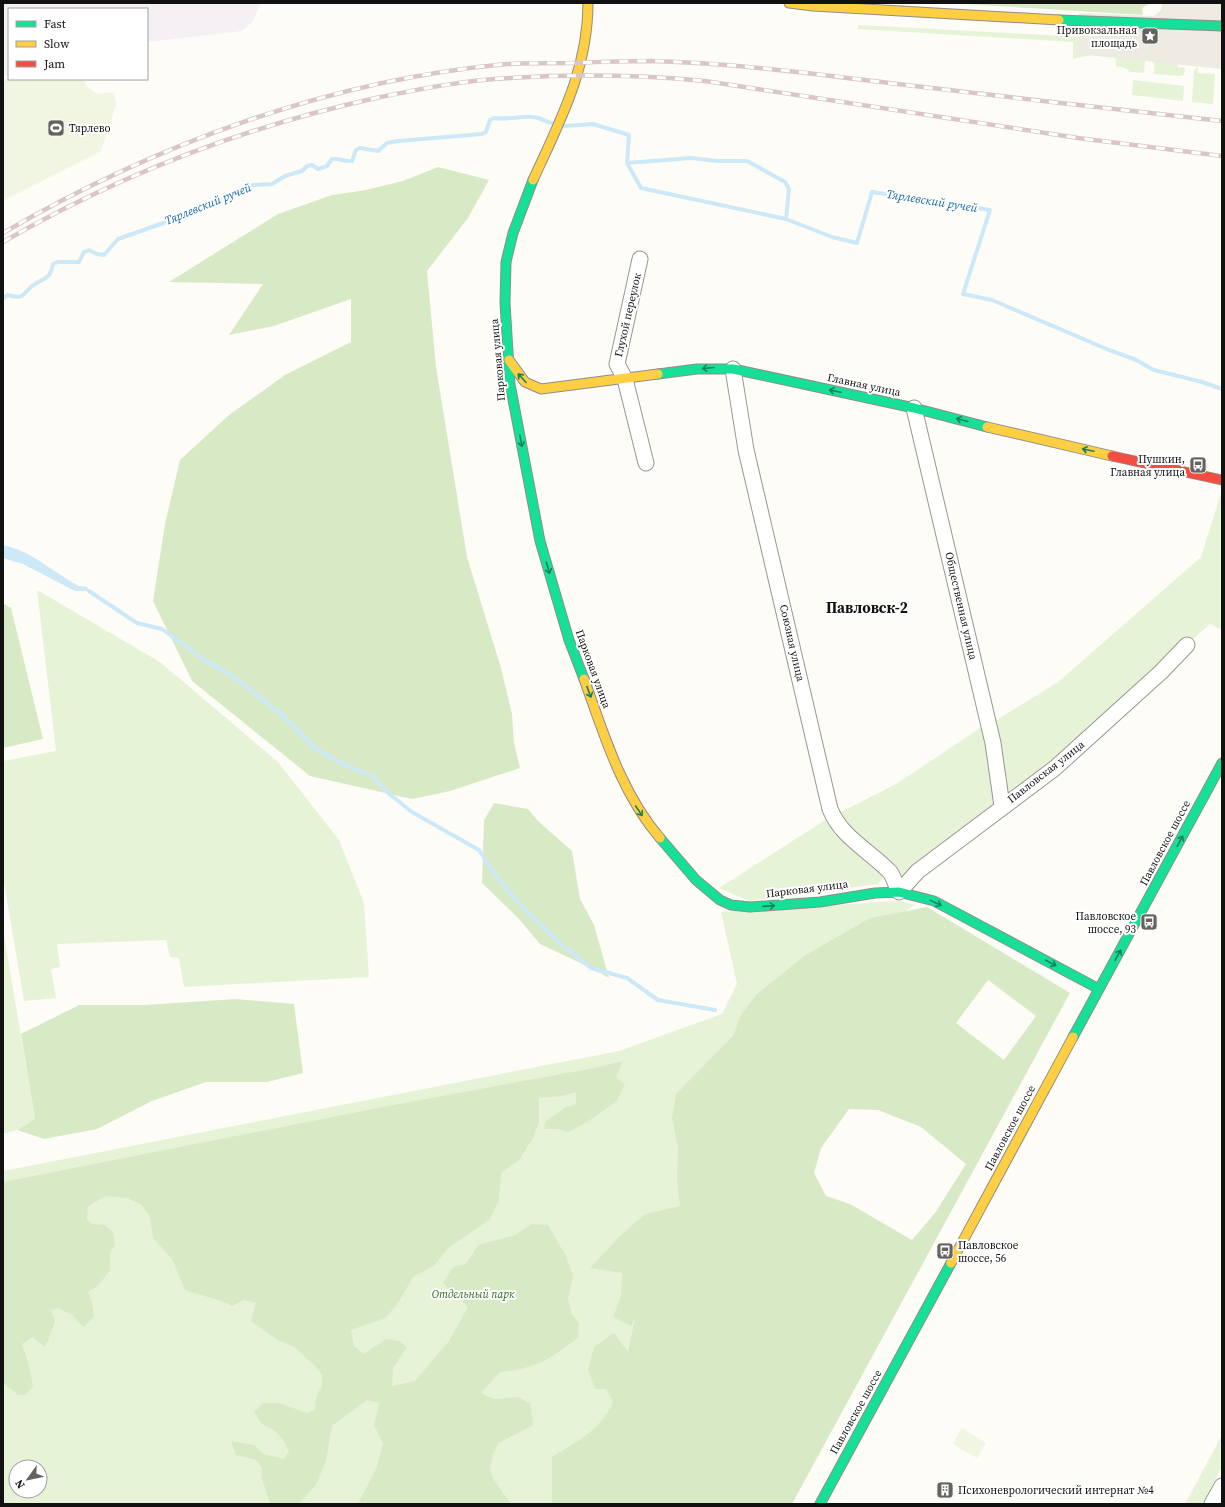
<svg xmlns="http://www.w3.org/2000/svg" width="1225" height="1507" font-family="'Source Serif 4',serif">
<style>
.industrial{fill:#f5f0f3}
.green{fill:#e7f3d7;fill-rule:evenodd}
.forest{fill:#d8eac5;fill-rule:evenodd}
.pitch{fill:#f0f6e1}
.plaza{fill:#edebe2}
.water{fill:#cde8f7}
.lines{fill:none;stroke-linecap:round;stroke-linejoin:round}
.stream{stroke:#cde8f7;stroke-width:4}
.street-casing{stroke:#979795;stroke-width:17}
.fast-casing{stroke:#8e8d8b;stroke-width:11}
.slow-casing{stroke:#8e8d8b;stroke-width:11}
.jam-casing{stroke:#8e8d8b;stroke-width:11}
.street{stroke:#fffffe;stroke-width:15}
.fast{stroke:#16e098;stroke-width:9}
.slow{stroke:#ffcf43;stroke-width:9}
.jam{stroke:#f24e42;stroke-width:9}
.rail-casing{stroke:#d9c6c7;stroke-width:4.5}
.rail{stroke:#fff;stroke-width:3;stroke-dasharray:9;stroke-linecap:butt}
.oneway{stroke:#14835b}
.labels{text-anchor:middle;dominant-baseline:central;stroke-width:4;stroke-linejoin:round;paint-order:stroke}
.poi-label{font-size:11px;fill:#111;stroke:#fff;text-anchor:end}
.street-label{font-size:11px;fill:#111;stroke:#fff}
.park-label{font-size:11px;font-style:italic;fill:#2f6b1f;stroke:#fff}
.water-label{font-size:12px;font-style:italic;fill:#1768a6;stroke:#fff}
.district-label{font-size:15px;font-weight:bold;fill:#111;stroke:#fff}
</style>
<rect width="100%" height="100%" fill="#fdfcf7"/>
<path class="industrial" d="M 3,3 L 261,3 L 253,21 L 242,31 L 147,42 L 147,9 L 9,9 L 9,76 L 4,76 Z"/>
<g class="green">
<path d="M 858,25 L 1102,38 L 1096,54 L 1073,59 L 1073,42 L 858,29 Z"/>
<path d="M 1114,45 L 1146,49 L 1144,73 L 1130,72 L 1125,68 L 1116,66 Z"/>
<path d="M 1155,54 L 1178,57 L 1178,67 L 1185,68 L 1184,75 L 1180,76 L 1154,74 Z"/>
<path d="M 1198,67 L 1198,73 L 1215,74 L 1213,104 L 1192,102 L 1194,70 Z"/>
<path d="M 1133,80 L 1184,86 L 1183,101 L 1132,95 Z"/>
<path d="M 1222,490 L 1222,630 L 1210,624 L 1193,639 L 1184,641 L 1178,651 L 1007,800 L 992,723 L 1058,682 L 1201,557 Z"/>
<path d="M 37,590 L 160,662 L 278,762 L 339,840 L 364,903 L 369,977 L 184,987 L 179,958 L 170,957 L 166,940 L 57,944 L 60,967 L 51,969 L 56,998 L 24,1001 L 3,876 L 3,761 L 56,751 Z"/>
<path d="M 986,724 L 997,803 L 905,876 L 900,874 L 852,833 L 837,814 L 898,783 Z"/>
<path d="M 830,817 L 885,875 L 878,884 L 749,901 L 719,888 Z"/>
<path d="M 899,901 L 915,905 L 789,985 L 633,1504 L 3,1504 L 3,1171 L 619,1051 L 722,1014 L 737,984 L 721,912 ZM 16,1467 L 40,1467 L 40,1491 L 16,1491 Z"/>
<path d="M 3,930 L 35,1119 L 17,1130 L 3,1134 Z"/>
<path d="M 1222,1435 L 1222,1467 L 1202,1504 L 1185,1504 Z"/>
</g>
<g class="forest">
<path d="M 947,3 L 1151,3 L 1142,8 L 1143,15 Z"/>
<path d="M 438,167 L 489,180 L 468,218 L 427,271 L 436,367 L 467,557 L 501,668 L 512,714 L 514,743 L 520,768 L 450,791 L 412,799 L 310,776 L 192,681 L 153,601 L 165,524 L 180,460 L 229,415 L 285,375 L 351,342 L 351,299 L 274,326 L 229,335 L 263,284 L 169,282 L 278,214 L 332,195 L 366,190 L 403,181 Z"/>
<path d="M 3,603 L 11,608 L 43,739 L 3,748 Z"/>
<path d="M 494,803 L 528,809 L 538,821 L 572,851 L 580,899 L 594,925 L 609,978 L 591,968 L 540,944 L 519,919 L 482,883 L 484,820 Z"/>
<path d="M 927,907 L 1070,993 L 792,1504 L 554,1504 L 552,1502 L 552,1457 C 577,1441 600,1431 613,1402 L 606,1389 L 595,1389 L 588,1370 L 594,1347 L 614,1333 L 628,1352 L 635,1318 L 631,1326 L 613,1317 L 621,1296 L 622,1273 L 590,1268 L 621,1235 L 645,1214 L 680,1206 L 677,1180 L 678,1147 L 672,1118 L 676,1094 L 733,1036 L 741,1015 L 756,995 L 804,956 L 870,918 ZM 988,980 L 1036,1016 L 1004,1060 L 956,1023 ZM 849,1109 L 878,1110 L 921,1127 L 966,1164 L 935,1213 L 912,1240 L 850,1204 L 826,1196 L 814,1173 L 821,1148 Z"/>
<path d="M 236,999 L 294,1004 L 303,1073 L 267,1082 L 206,1082 L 152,1101 L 97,1129 L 44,1139 L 17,1130 L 35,1119 L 21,1034 L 79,1005 L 145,1005 Z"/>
<path d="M 623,1061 L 616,1077 L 625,1084 L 616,1102 L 587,1122 L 568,1132 L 558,1129 L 544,1129 L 545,1122 L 564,1108 L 576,1104 L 576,1092 L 561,1096 L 539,1098 L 539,1123 L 533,1138 L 519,1160 L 501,1173 L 499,1201 L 489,1220 L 448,1248 L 435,1265 L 413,1277 L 400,1300 L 386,1318 L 351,1330 L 354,1346 L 364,1354 L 386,1339 L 399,1341 L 407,1347 L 393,1368 L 392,1386 L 415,1381 L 449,1341 L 468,1307 L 443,1283 L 453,1267 L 466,1264 L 478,1245 L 515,1235 L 532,1224 L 548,1225 L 566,1256 L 573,1275 L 568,1299 L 572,1314 L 579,1323 L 578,1338 C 548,1360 538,1368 500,1372 L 481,1393 L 494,1399 L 518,1397 L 531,1404 L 533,1425 L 499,1443 L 493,1454 L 490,1470 L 494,1480 L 511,1504 L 358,1504 L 377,1467 L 383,1443 L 374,1425 L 379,1403 L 367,1400 L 332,1426 L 326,1461 L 316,1485 L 299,1504 L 268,1504 L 270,1503 L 261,1476 L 262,1468 L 256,1460 L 236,1455 L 231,1441 L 254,1445 L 264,1454 L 284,1459 L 289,1451 L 283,1440 L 275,1431 L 262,1424 L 254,1412 L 263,1403 L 279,1403 L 307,1413 L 315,1410 L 316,1397 L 322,1385 L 322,1375 L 314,1365 L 293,1346 L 279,1341 L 251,1321 L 256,1303 L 244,1300 L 232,1306 C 217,1298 201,1296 185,1290 L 172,1259 L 153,1238 L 150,1217 L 142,1205 L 127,1198 L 106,1196 L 88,1206 L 87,1219 L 92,1224 L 105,1225 L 113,1232 L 115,1245 L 110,1253 L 110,1270 L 98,1286 L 88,1292 L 92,1302 L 94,1317 L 83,1327 L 72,1315 L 58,1308 L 51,1311 L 55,1321 L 48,1341 L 44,1347 L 33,1337 L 22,1344 L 29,1365 L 33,1386 L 26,1395 L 18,1395 L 3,1383 L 3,1182 L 388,1106 L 594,1068 Z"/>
</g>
<g class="pitch">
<path d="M 9,77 L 9,79 L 85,79 L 86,86 L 97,94 L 114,92 L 116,105 L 101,151 L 3,201 L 3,79 Z"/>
<path d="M 962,1428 L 986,1443 L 977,1458 L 953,1444 Z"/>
</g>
<path class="plaza" d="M 1162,3 L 1222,3 L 1222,69 L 1077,54 L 1079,13 L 1154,16 L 1161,10 Z"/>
<path class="water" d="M 3,545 C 30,550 54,573 79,586 L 87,587 L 89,591 L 75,591 L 23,564 L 3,558 Z"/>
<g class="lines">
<g class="stream">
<path d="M 565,126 L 593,124 L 629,135 L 627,163 L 691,158 L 717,161 L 747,161 L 785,182 L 789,189 L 786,219 L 832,237 L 857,243 L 872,192 L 990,210 L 963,294 L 992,300 L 1109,350 L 1134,359 L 1154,370 L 1202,382 L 1222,389"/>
<path d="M 627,163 L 641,188 L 786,219"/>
<path d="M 3,298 L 8,295 C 26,301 23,291 35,284 C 46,277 50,279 53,264 L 58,262 L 79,262 L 84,252 L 89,250 L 97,254 L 104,255 L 118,239 L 175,219 L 190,210 L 206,206 L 230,196 L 238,190 L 254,185 L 272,184 L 285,176 L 302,171 L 307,166 L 312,165 L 318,169 L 327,166 L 332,159 C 339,158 345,162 352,161 L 356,150 L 360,148 L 378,151 L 387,143 L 398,141 L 482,134 L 486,132 L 490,120 L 494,118 C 507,120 519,116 532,117 C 540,117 545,122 552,123"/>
<path d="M 89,591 L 137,623 L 162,629 L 203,659 L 237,679 L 282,715 L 316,749 L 349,767 L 373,776 L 387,792 L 412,812 L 479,850 L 500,882 L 530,915 L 562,945 L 591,968 L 627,978 L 658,1000 L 715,1010"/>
</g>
<g class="street-casing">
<g id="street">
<path d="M 640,259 L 617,364 L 625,379 L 646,463"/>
<path d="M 733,369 L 746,450 L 830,809 C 841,837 870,851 890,872 C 894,877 896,886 899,892 L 918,871 L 1055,768 L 1161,672 L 1187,645"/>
<path d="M 914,408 L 993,743 L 1002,806"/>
<path d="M 1212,1504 L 1222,1486"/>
</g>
</g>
<g class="fast-casing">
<g id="fast">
<path d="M 1059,20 L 1222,26"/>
<path d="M 533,180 L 513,233 L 506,262 L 505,303 L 510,384 L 540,541 L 569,640 L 584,679"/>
<path d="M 658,374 L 697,369 L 733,369 L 914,408 L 987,427"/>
<path d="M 660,838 L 696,880 L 720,900 L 731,905 L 750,907 L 820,902 L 875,893 L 899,892 L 934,901 L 1099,989"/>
<path d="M 1073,1037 L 1222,763"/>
<path d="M 820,1504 L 951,1263"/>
</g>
</g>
<g class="slow-casing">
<g id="slow">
<path d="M 789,3 L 813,6 L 1059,20"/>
<path d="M 533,180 C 560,121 588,69 588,3"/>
<path d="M 509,360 L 525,382 L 541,389 L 658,374"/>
<path d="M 987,427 L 1112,456"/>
<path d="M 584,679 C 604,734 621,793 660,838"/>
<path d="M 951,1263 L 1073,1037"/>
</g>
</g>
<g class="jam-casing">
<path id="jam" d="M 1112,456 L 1222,480"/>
</g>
<use href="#street" class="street"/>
<use href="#fast" class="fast"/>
<use href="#slow" class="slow"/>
<use href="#jam" class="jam"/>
<g class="rail-casing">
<g id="rail">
<path d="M 3,233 C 156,144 330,80 507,64 C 528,63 549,63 570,63 C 597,62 625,61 652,61 C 734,63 816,74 897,84 C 1005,97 1114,109 1222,121"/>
<path d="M 3,242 C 119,175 244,127 376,98 C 420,89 465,80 510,78 C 575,74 640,75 705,81 L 1078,138 L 1222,156"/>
</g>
</g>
<use href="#rail" class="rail"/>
</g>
<defs><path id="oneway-shaft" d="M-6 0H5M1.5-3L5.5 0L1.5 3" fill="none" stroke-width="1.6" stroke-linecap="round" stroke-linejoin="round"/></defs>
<g class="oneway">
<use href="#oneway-shaft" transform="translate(708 368) rotate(175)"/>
<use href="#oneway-shaft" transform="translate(522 378) rotate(-132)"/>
<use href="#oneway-shaft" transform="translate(835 391) rotate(-168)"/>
<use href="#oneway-shaft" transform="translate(962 420) rotate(-165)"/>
<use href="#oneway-shaft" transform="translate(521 441) rotate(79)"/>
<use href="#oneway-shaft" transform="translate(1088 450) rotate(-168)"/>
<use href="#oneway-shaft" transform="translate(548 568) rotate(74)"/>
<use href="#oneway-shaft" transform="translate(589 692) rotate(69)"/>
<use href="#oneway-shaft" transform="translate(639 811) rotate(56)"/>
<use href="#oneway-shaft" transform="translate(1180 841) rotate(-62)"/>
<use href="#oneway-shaft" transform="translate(936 903) rotate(26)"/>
<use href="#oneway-shaft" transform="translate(769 906) rotate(-4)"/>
<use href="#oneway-shaft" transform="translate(1118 955) rotate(-61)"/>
<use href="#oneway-shaft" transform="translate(1051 963) rotate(28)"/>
</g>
<defs>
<g id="sight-square" transform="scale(0.9)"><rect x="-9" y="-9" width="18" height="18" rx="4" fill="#646362" stroke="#fff"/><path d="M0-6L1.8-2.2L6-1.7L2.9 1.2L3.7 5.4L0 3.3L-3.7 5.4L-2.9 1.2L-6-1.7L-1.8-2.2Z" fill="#fff"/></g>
<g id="stadium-square" transform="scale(0.9)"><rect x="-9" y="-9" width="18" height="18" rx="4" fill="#646362" stroke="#fff"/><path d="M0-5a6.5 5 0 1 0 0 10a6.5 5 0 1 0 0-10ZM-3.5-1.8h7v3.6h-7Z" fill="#fff"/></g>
<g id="bus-square" transform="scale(0.9)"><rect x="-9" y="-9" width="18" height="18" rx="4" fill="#646362" stroke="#fff"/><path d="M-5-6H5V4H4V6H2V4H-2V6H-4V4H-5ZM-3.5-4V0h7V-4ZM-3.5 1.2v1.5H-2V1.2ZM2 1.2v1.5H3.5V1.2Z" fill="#fff"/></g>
<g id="building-square" transform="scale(0.9)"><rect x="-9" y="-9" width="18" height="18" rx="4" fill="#646362" stroke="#fff"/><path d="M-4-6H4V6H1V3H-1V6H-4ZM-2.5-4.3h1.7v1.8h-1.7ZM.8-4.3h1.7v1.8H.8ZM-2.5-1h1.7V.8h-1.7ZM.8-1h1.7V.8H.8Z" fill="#fff"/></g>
</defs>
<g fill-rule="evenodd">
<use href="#sight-square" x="1150" y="36"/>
<use href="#stadium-square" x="56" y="128"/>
<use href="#bus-square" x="1198" y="465"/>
<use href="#bus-square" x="1149" y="922"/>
<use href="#bus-square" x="945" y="1251"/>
<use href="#building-square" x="945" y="1490"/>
</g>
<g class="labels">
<g class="poi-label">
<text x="1137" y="30">Привокзальная<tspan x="1137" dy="13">площадь</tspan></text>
<text x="69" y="128" text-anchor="start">Тярлево</text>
<text x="1185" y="459">Пушкин,<tspan x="1185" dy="13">Главная улица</tspan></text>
<text x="1136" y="916">Павловское<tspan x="1136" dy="13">шоссе, 93</tspan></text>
<text x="958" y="1245" text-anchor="start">Павловское<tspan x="958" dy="13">шоссе, 56</tspan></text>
<text x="958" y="1490" text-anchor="start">Психоневрологический интернат №4</text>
</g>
<g class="street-label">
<text transform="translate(628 315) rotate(-77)">Глухой переулок</text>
<text transform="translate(498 360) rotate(-95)">Парковая улица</text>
<text transform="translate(864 385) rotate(12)">Главная улица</text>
<text transform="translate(961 606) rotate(77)">Общественная улица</text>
<text transform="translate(792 643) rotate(77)">Союзная улица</text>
<text transform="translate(593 669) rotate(70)">Парковая улица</text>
<text transform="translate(1046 772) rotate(-38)">Павловская улица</text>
<text transform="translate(1165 843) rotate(-62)">Павловское шоссе</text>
<text transform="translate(807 889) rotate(-7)">Парковая улица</text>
<text transform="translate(1010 1128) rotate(-62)">Павловское шоссе</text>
<text transform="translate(856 1412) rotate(-61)">Павловское шоссе</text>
</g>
<g class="park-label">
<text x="473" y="1294">Отдельный парк</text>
</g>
<g class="water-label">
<text transform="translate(932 201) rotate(9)">Тярлевский ручей</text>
<text transform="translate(208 204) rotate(-22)">Тярлевский ручей</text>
</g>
<g class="district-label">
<text x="867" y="607">Павловск-2</text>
</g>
</g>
<rect width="1225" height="1507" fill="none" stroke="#111111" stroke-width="8"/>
<rect x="8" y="8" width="140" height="72" fill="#ffffff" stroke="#a0a0a0"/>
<rect x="16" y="21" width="20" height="6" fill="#16e098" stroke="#a0a0a0"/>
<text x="44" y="28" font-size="12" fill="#111111">Fast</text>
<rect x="16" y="41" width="20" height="6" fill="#ffcf43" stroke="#a0a0a0"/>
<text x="44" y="48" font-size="12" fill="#111111">Slow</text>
<rect x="16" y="61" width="20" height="6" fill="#f24e42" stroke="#a0a0a0"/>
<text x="44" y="68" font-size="12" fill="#111111">Jam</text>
<g transform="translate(28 1479) rotate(237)"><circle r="19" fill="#ffffff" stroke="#a0a0a0"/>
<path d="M0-3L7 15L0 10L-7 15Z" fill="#646362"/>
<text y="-6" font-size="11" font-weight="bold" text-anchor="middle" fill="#111111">N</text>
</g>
</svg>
